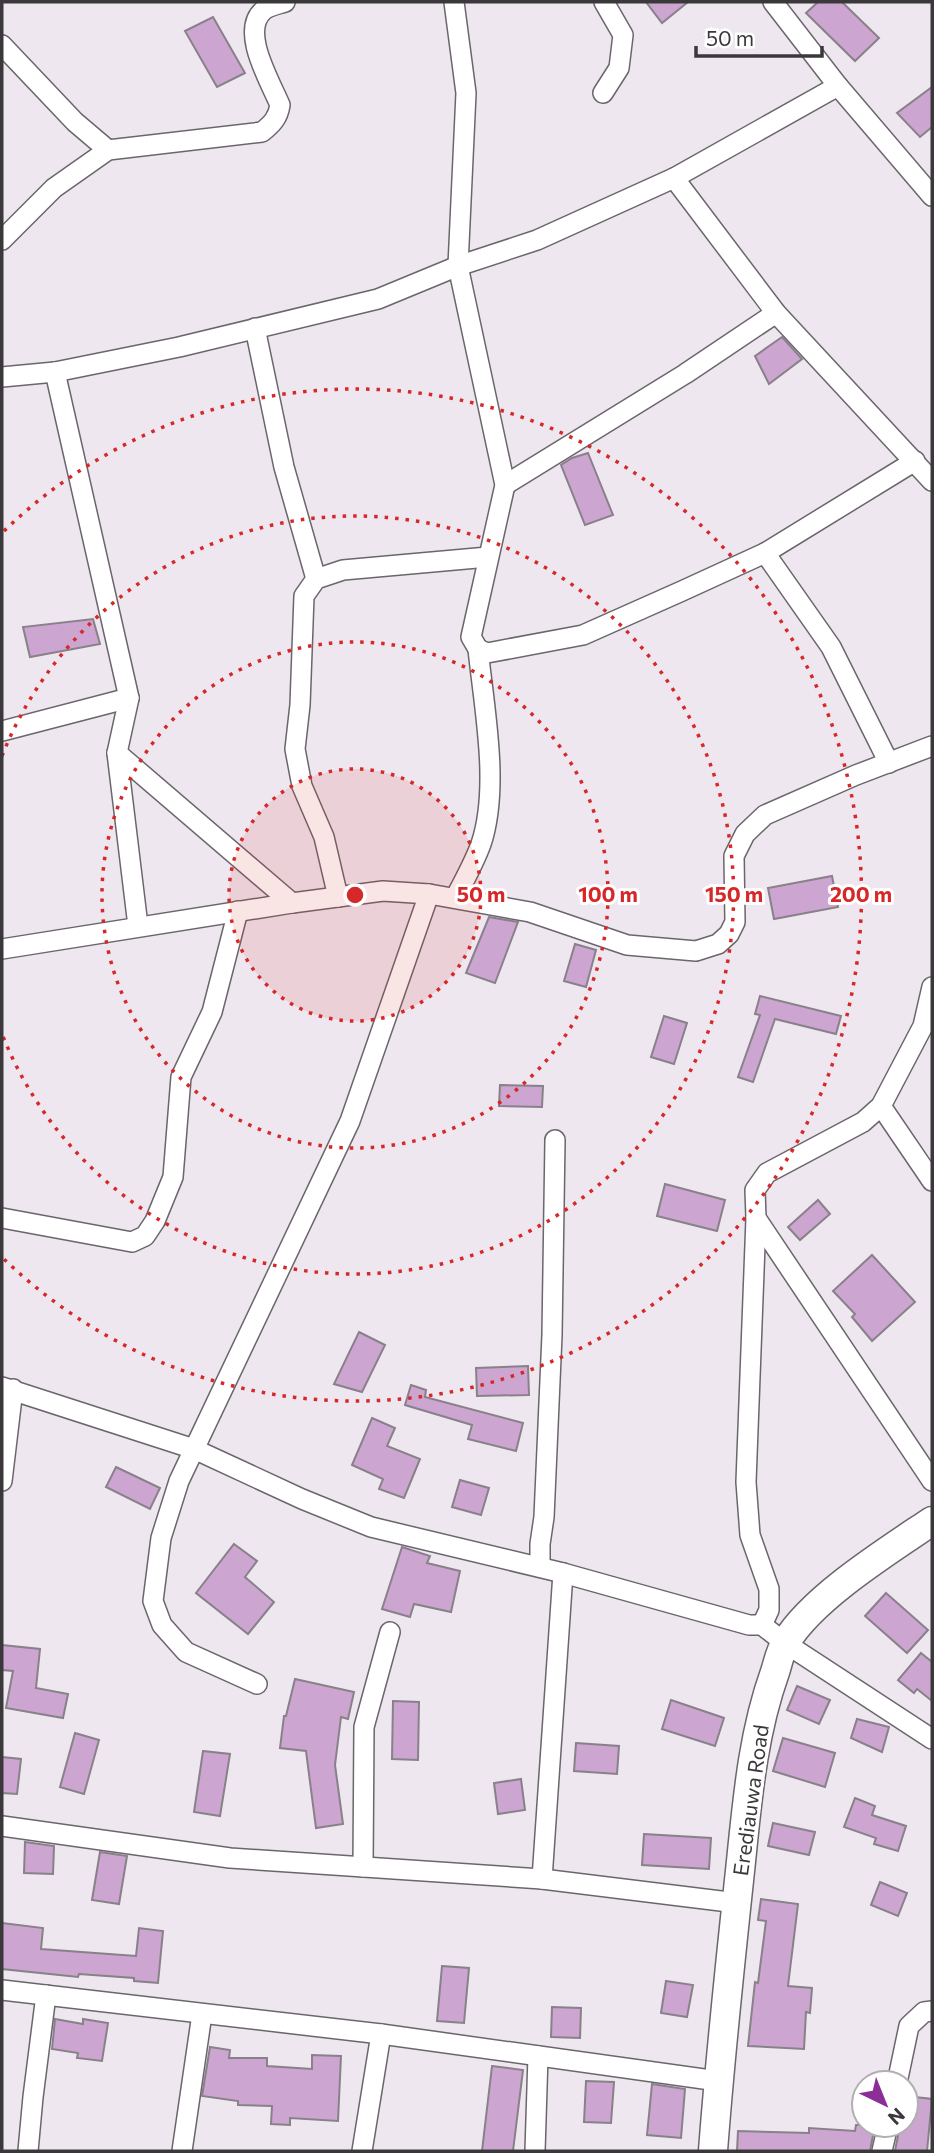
<svg xmlns="http://www.w3.org/2000/svg" width="934" height="2153" font-family="Commissioner,sans-serif">
<style>
.building{fill:#cca5d0;stroke:#888189;stroke-width:2}
.lines{fill:none;stroke-linecap:round;stroke-linejoin:round}
.street-casing{stroke:#6b656c;stroke-width:22}
.secondary-casing{stroke:#6b656c;stroke-width:31}
.street{stroke:#fff;stroke-width:19}
.secondary{stroke:#fff;stroke-width:28}
.ring{fill:none;stroke:#d62828;stroke-width:3.5;stroke-dasharray:3.5 7}
.labels{text-anchor:middle;dominant-baseline:central;stroke-width:6;stroke-linejoin:round;paint-order:stroke}
.street-label{font-size:21px;fill:#3b383c;stroke:#fff}
.centre{fill:#d62828;stroke:#fff;stroke-width:3.5}
.ring-label{font-size:21px;text-anchor:middle;font-weight:bold;fill:#d62828;stroke:#fff;stroke-width:6;stroke-linejoin:round;paint-order:stroke}
</style>
<rect width="100%" height="100%" fill="#eee7ef"/>
<g class="building">
<path d="M 646,2 L 688,2 L 662,23 Z"/>
<path d="M 818,2 L 842,2 L 879,38 L 855,61 L 806,13 Z"/>
<path d="M 213,17 L 245,73 L 217,87 L 185,31 Z"/>
<path d="M 932,87 L 932,127 L 920,137 L 897,113 Z"/>
<path d="M 782,337 L 802,359 L 769,384 L 755,356 Z"/>
<path d="M 588,453 L 613,515 L 585,525 L 561,465 L 572,458 Z"/>
<path d="M 93,619 L 100,644 L 30,657 L 23,627 Z"/>
<path d="M 832,876 L 838,907 L 774,919 L 768,888 Z"/>
<path d="M 489,917 L 518,922 L 495,983 L 466,973 Z"/>
<path d="M 575,944 L 596,950 L 586,987 L 564,981 Z"/>
<path d="M 760,996 L 841,1016 L 836,1034 L 775,1019 L 753,1082 L 738,1077 L 760,1015 L 755,1014 Z"/>
<path d="M 664,1016 L 687,1023 L 674,1064 L 651,1057 Z"/>
<path d="M 500,1085 L 543,1086 L 542,1107 L 499,1106 Z"/>
<path d="M 665,1184 L 725,1200 L 717,1231 L 657,1216 Z"/>
<path d="M 818,1200 L 830,1214 L 800,1240 L 788,1227 Z"/>
<path d="M 872,1255 L 915,1302 L 872,1341 L 852,1317 L 855,1314 L 833,1291 Z"/>
<path d="M 359,1332 L 385,1345 L 362,1392 L 334,1384 Z"/>
<path d="M 528,1366 L 529,1395 L 477,1396 L 476,1368 Z"/>
<path d="M 411,1385 L 426,1390 L 425,1397 L 523,1423 L 516,1451 L 468,1439 L 472,1425 L 405,1405 Z"/>
<path d="M 372,1418 L 395,1428 L 387,1446 L 420,1459 L 404,1498 L 379,1489 L 383,1479 L 352,1465 Z"/>
<path d="M 116,1467 L 160,1488 L 150,1509 L 106,1487 Z"/>
<path d="M 460,1480 L 489,1488 L 481,1515 L 452,1507 Z"/>
<path d="M 234,1544 L 257,1561 L 245,1577 L 274,1602 L 248,1634 L 196,1593 Z"/>
<path d="M 402,1547 L 430,1556 L 427,1563 L 460,1571 L 451,1612 L 414,1604 L 410,1617 L 382,1609 Z"/>
<path d="M 886,1593 L 928,1630 L 907,1653 L 865,1616 Z"/>
<path d="M 2,1645 L 40,1649 L 36,1688 L 68,1694 L 63,1718 L 6,1708 L 13,1671 L 2,1670 Z"/>
<path d="M 921,1653 L 932,1662 L 932,1701 L 917,1689 L 914,1693 L 898,1680 Z"/>
<path d="M 295,1679 L 354,1692 L 348,1719 L 341,1717 L 335,1765 L 343,1824 L 316,1828 L 306,1751 L 280,1748 L 284,1716 L 286,1716 Z"/>
<path d="M 797,1686 L 830,1700 L 819,1724 L 787,1710 Z"/>
<path d="M 671,1700 L 724,1718 L 715,1746 L 662,1729 Z"/>
<path d="M 393,1701 L 419,1702 L 418,1760 L 392,1759 Z"/>
<path d="M 857,1719 L 889,1727 L 882,1752 L 851,1738 Z"/>
<path d="M 75,1733 L 99,1740 L 84,1794 L 60,1787 Z"/>
<path d="M 783,1738 L 835,1753 L 825,1787 L 773,1771 Z"/>
<path d="M 576,1743 L 619,1746 L 617,1774 L 574,1771 Z"/>
<path d="M 203,1751 L 230,1754 L 220,1816 L 194,1812 Z"/>
<path d="M 2,1757 L 21,1759 L 17,1794 L 2,1793 Z"/>
<path d="M 521,1779 L 525,1810 L 498,1814 L 494,1783 Z"/>
<path d="M 855,1798 L 875,1806 L 872,1815 L 906,1826 L 898,1851 L 874,1844 L 876,1838 L 844,1827 Z"/>
<path d="M 773,1823 L 815,1832 L 809,1855 L 768,1846 Z"/>
<path d="M 644,1834 L 711,1838 L 709,1869 L 642,1865 Z"/>
<path d="M 25,1842 L 54,1846 L 53,1874 L 24,1873 Z"/>
<path d="M 100,1852 L 127,1856 L 119,1904 L 92,1900 Z"/>
<path d="M 880,1882 L 907,1893 L 898,1916 L 871,1905 Z"/>
<path d="M 761,1899 L 798,1904 L 788,1986 L 812,1988 L 810,2013 L 806,2012 L 804,2049 L 748,2046 L 755,1982 L 758,1983 L 766,1921 L 758,1920 Z"/>
<path d="M 2,1923 L 43,1928 L 41,1949 L 136,1956 L 139,1928 L 163,1931 L 158,1983 L 134,1981 L 134,1978 L 79,1974 L 78,1977 L 2,1969 Z"/>
<path d="M 442,1966 L 469,1968 L 464,2023 L 437,2021 Z"/>
<path d="M 666,1981 L 693,1985 L 687,2017 L 661,2013 Z"/>
<path d="M 552,2007 L 581,2008 L 580,2038 L 551,2037 Z"/>
<path d="M 55,2019 L 83,2024 L 83,2019 L 108,2023 L 102,2061 L 77,2058 L 78,2053 L 52,2049 Z"/>
<path d="M 210,2047 L 230,2050 L 229,2058 L 267,2058 L 267,2066 L 312,2069 L 312,2055 L 341,2056 L 338,2121 L 290,2118 L 290,2125 L 271,2124 L 272,2106 L 238,2105 L 238,2101 L 202,2096 Z"/>
<path d="M 492,2066 L 523,2070 L 513,2151 L 482,2151 Z"/>
<path d="M 586,2081 L 614,2082 L 611,2123 L 584,2122 Z"/>
<path d="M 652,2084 L 685,2089 L 681,2138 L 647,2135 Z"/>
<path d="M 906,2096 L 932,2099 L 927,2151 L 895,2151 L 900,2125 L 906,2125 Z"/>
<path d="M 856,2125 L 875,2125 L 870,2151 L 737,2151 L 738,2131 L 809,2133 L 809,2128 L 855,2131 Z"/>
</g>
<g class="lines">
<g class="street-casing">
<g id="street">
<path d="M 454,2 L 466,93 L 458,266 L 505,485 L 471,637 L 478,649 C 484,708 500,787 481,844 C 474,863 464,881 455,898"/>
<path d="M 773,2 L 838,86 L 932,196"/>
<path d="M 2,45 L 75,122 L 108,150"/>
<path d="M 603,93 L 619,68 L 623,35 L 604,2"/>
<path d="M 674,178 L 776,313 L 932,481"/>
<path d="M 2,240 L 54,188 L 108,150 L 262,132 C 272,124 278,118 280,105 C 270,81 239,30 264,10 C 269,6 279,4 285,2"/>
<path d="M 255,328 L 284,467 L 316,579"/>
<path d="M 55,372 L 129,698 L 117,753 L 138,926"/>
<path d="M 2,377 L 55,372 L 179,347 L 378,299 L 458,266 L 537,240 L 674,178 L 838,86"/>
<path d="M 505,485 L 685,374 L 776,313"/>
<path d="M 765,553 L 831,647 L 889,763"/>
<path d="M 478,649 L 487,653 L 583,635 L 682,591 L 765,553 L 915,461"/>
<path d="M 2,731 L 129,698"/>
<path d="M 117,753 L 292,903"/>
<path d="M 338,897 L 324,837 L 302,786 L 295,749 L 300,705 L 304,596 L 316,579 L 343,570 L 488,557"/>
<path d="M 2,949 L 292,903 L 383,891 L 429,894 L 530,912 L 627,945 L 696,951 L 718,944 L 729,934 L 735,922 L 734,856 L 745,834 L 765,815 L 856,775 L 932,746"/>
<path d="M 881,1106 L 932,1181"/>
<path d="M 2,1218 L 132,1242 L 145,1236 L 155,1221 L 173,1177 L 181,1077 L 212,1012 L 238,911"/>
<path d="M 756,1218 L 932,1481"/>
<path d="M 2,1387 L 194,1449 L 302,1499 L 371,1527 L 563,1573 L 749,1625 L 762,1625 L 785,1643 L 932,1739"/>
<path d="M 2,1481 L 13,1389"/>
<path d="M 540,1567 L 540,1544 L 544,1517 L 552,1335 L 555,1140"/>
<path d="M 762,1625 L 769,1610 L 769,1589 L 750,1535 L 746,1482 L 756,1218 L 755,1190 L 767,1173 L 863,1122 L 881,1106 L 923,1026 L 932,987"/>
<path d="M 257,1684 L 186,1652 L 162,1625 L 153,1601 L 161,1538 L 179,1481 L 350,1121 L 429,894"/>
<path d="M 2,1826 L 230,1858 L 542,1879 L 737,1903"/>
<path d="M 363,1867 L 364,1727 L 390,1632"/>
<path d="M 542,1879 L 563,1573"/>
<path d="M 2,1990 L 381,2034 L 718,2081"/>
<path d="M 897,2083 L 909,2026 L 924,2012 L 932,2011"/>
<path d="M 28,2151 L 33,2097 L 46,1995"/>
<path d="M 182,2151 L 202,2014"/>
<path d="M 362,2151 L 381,2034"/>
<path d="M 535,2151 L 538,2056"/>
<path d="M 882,2151 L 888,2125"/>
</g>
</g>
<g class="secondary-casing">
<path id="secondary" d="M 713,2151 C 720,2058 730,1964 740,1871 C 747,1804 752,1736 775,1672 C 778,1663 780,1651 786,1642 C 812,1598 889,1550 932,1521"/>
</g>
<use href="#street" class="street"/>
<use href="#secondary" class="secondary"/>
</g>
<circle cx="355" cy="895" r="126" fill="#d62828" fill-opacity=".12"/>
<g class="ring">
<circle cx="355" cy="895" r="126"/>
<circle cx="355" cy="895" r="253"/>
<path d="M2 756A379 379 0 1 1 2 1034"/>
<path d="M4 531A506 506 0 1 1 4 1259"/>
</g>
<g class="labels">
<g class="street-label">
<text transform="translate(750 1800) rotate(-82)">Erediauwa Road</text>
</g>
</g>
<circle cx="355" cy="895" r="10" class="centre"/>
<g class="ring-label">
<text x="481" y="902">50 m</text>
<text x="608" y="902">100 m</text>
<text x="734" y="902">150 m</text>
<text x="861" y="902">200 m</text>
</g>
<rect width="934" height="2153" fill="none" stroke="#3b383c" stroke-width="7"/>
<g transform="translate(885 2104) rotate(137)"><circle r="33" fill="#ffffff" stroke="#b1afb1" stroke-width="2"/>
<path d="M0-5L12 26L0 18L-12 26Z" fill="#8b2e98"/>
<text y="-10" font-size="19" font-weight="bold" text-anchor="middle" fill="#3b383c">N</text>
</g>
<path d="M696 46v10h126v-10" fill="none" stroke="#3b383c" stroke-width="3.5"/>
<text x="706" y="46" font-size="21" fill="#3b383c" stroke="#ffffff" stroke-width="5" paint-order="stroke">50 m</text>
</svg>
